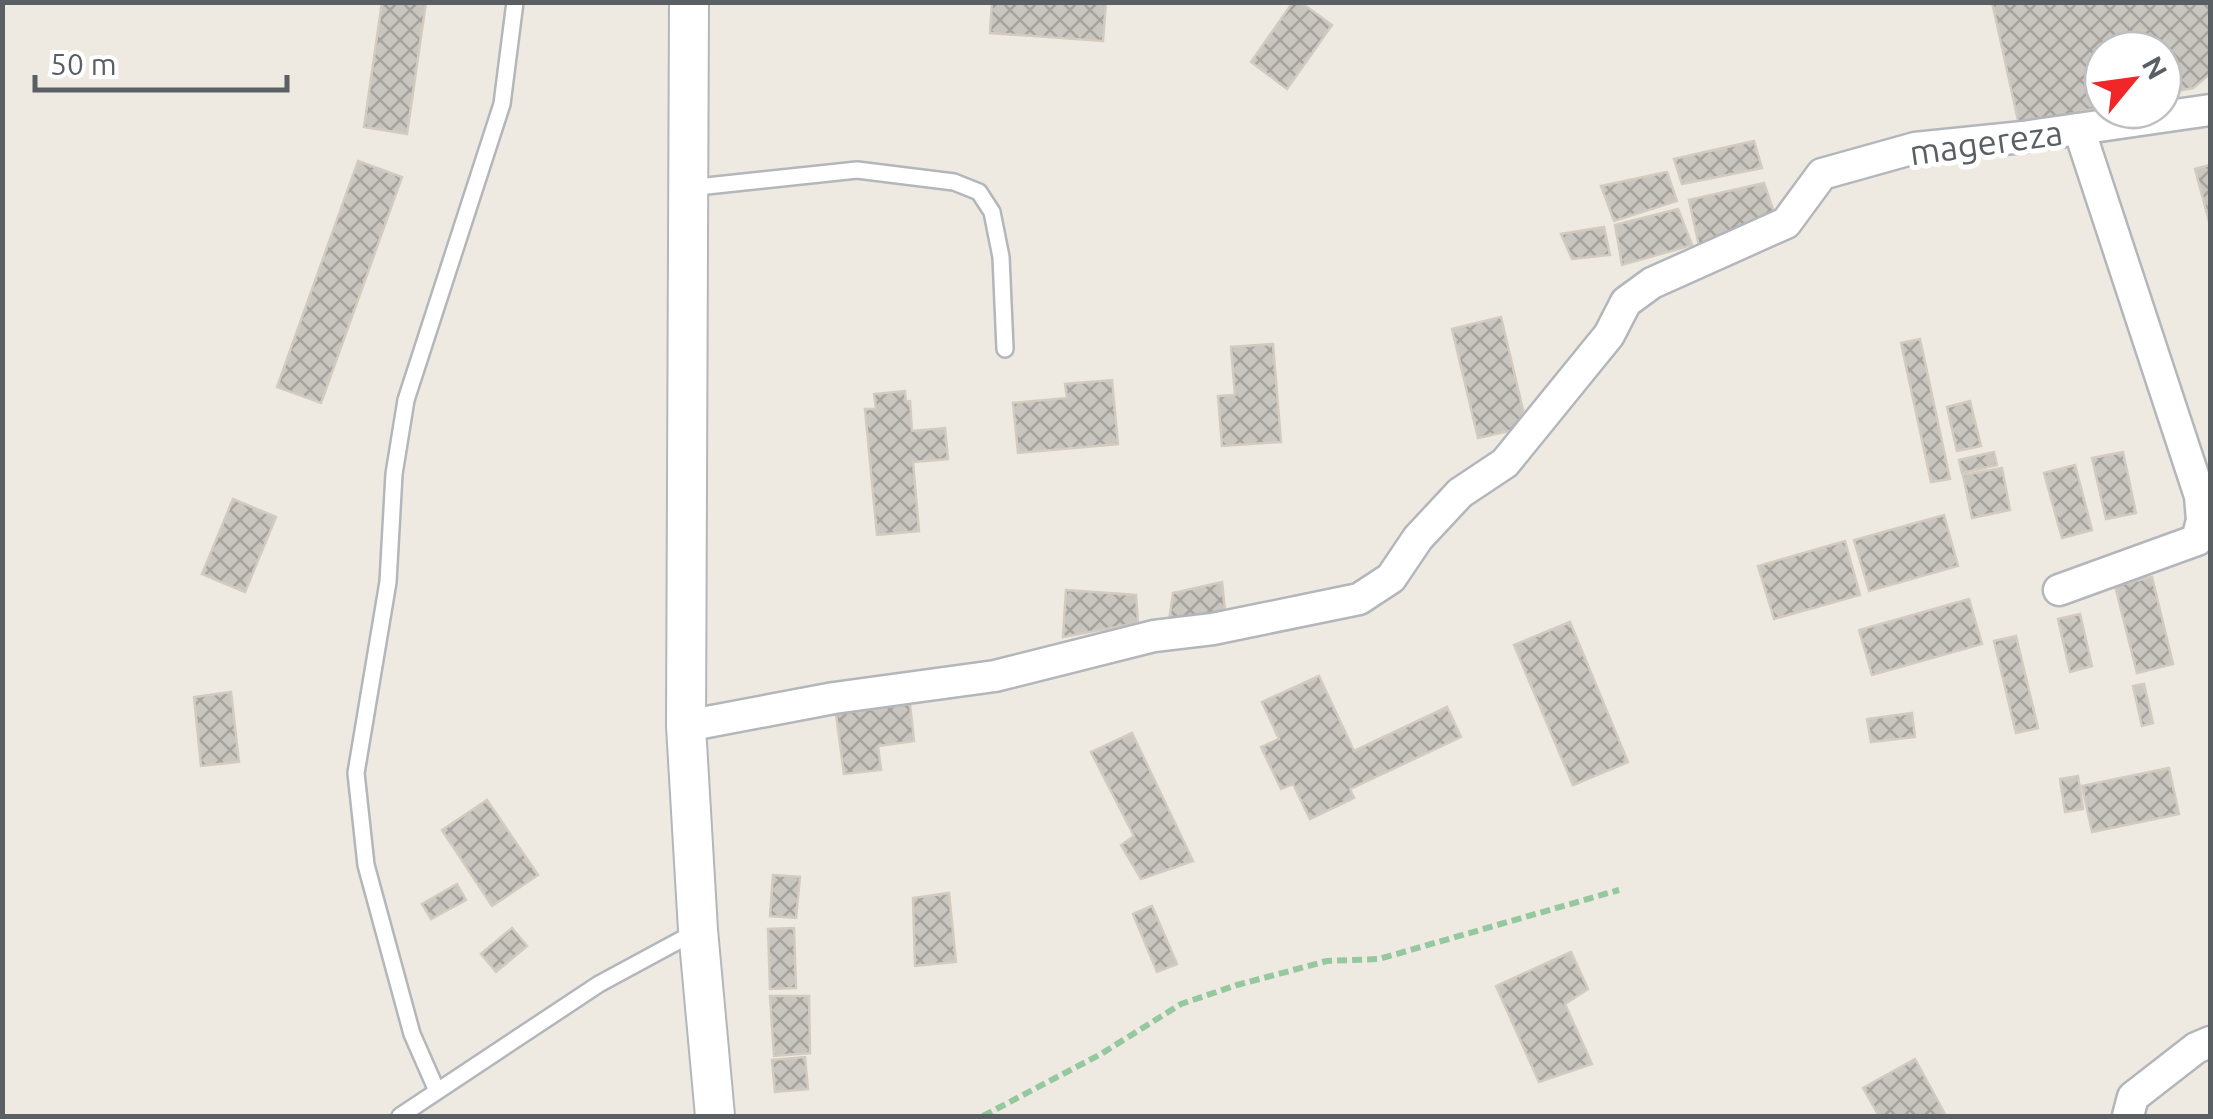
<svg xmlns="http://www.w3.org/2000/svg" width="2213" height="1119" font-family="Ubuntu,sans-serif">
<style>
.building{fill:url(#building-cross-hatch);stroke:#d3cbc0;stroke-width:2.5}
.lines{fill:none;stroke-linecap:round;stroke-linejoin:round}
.service-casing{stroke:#b3b6ba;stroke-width:20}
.minor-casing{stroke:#b3b6ba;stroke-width:35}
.tertiary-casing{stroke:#b3b6ba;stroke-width:42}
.path{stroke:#96c8a0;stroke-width:6;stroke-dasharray:10 5;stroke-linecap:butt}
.service{stroke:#fff;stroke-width:15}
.minor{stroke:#fff;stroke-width:30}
.tertiary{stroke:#fff;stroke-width:38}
.labels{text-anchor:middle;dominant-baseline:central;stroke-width:10;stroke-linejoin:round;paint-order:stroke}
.street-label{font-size:35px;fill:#5a5f64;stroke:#fff}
</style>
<defs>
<pattern id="building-cross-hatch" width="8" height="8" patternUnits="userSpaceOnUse" patternTransform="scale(2.5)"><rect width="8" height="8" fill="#c9c5bf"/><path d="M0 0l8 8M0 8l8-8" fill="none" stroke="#a6a39f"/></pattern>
</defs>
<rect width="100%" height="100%" fill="#eeeae2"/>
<g class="building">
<path d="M 382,2 L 426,2 L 407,134 L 364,127 Z"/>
<path d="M 992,2 L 1106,2 L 1103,41 L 990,33 Z"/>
<path d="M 1293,2 L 1300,2 L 1332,25 L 1287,89 L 1251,62 Z"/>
<path d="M 1992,2 L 2210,2 L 2210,74 L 2193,88 L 2163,94 L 2163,50 L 2103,50 L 2103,107 L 2019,125 Z"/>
<path d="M 1754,141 L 1762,168 L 1682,184 L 1674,159 Z"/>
<path d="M 358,161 L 402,177 L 321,403 L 277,387 Z"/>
<path d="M 2210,165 L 2210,225 L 2195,169 Z"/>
<path d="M 1667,172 L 1677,201 L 1614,221 L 1601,186 Z"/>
<path d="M 1764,183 L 1777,221 L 1699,246 L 1689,200 Z"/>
<path d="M 1678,209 L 1692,245 L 1622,265 L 1615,225 Z"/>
<path d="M 1604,227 L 1610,255 L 1572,259 L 1561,234 Z"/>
<path d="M 1501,317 L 1527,427 L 1478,438 L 1452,329 Z"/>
<path d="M 1920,339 L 1950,479 L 1931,482 L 1901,343 Z"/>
<path d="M 1273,344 L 1281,442 L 1222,446 L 1218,396 L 1235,395 L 1231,347 Z"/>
<path d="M 1112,380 L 1118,444 L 1018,453 L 1013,403 L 1067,398 L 1065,384 Z"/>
<path d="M 905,391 L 906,402 L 910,401 L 912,431 L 945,428 L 948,459 L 913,462 L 919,531 L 877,535 L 865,409 L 876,409 L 874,394 Z"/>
<path d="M 1970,401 L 1981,446 L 1957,451 L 1947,407 Z"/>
<path d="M 1994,452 L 1997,465 L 1962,473 L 1959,460 Z"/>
<path d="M 2123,452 L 2136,513 L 2106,519 L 2092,458 Z"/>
<path d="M 2075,465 L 2092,530 L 2062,538 L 2044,473 Z"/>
<path d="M 2002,468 L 2010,510 L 1972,518 L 1963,475 Z"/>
<path d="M 233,499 L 276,517 L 245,592 L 202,574 Z"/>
<path d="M 1944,515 L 1958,566 L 1869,591 L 1854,540 Z"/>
<path d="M 1845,541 L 1860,595 L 1774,619 L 1758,566 Z"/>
<path d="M 2152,577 L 2173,664 L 2137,673 L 2115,586 Z"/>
<path d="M 1222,582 L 1226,620 L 1168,628 L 1173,593 Z"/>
<path d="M 1066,590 L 1136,595 L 1138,623 L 1063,637 Z"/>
<path d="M 1969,599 L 1982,644 L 1872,675 L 1859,630 Z"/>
<path d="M 2080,614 L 2092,666 L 2070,672 L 2058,619 Z"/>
<path d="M 1570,622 L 1628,762 L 1573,785 L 1514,645 Z"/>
<path d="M 2016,636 L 2038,728 L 2016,733 L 1994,641 Z"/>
<path d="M 1319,676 L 1354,751 L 1447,707 L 1461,737 L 1350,789 L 1354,798 L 1310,819 L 1293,784 L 1281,789 L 1261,747 L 1279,739 L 1262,702 Z"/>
<path d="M 2144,684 L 2153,723 L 2142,726 L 2133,686 Z"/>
<path d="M 231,692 L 239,762 L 201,766 L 194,697 Z"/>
<path d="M 910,704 L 914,741 L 878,746 L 881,770 L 844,774 L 836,714 Z"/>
<path d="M 1912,713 L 1915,737 L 1871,742 L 1867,719 Z"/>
<path d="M 1132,733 L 1193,861 L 1141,879 L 1121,845 L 1134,836 L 1091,752 Z"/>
<path d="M 2169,768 L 2179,814 L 2092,832 L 2082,786 Z"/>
<path d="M 2078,776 L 2083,809 L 2065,812 L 2060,779 Z"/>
<path d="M 487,800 L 538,875 L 492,906 L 442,830 Z"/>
<path d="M 773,875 L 800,877 L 796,918 L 770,916 Z"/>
<path d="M 457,884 L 466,900 L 431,919 L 422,904 Z"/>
<path d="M 949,893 L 956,962 L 915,966 L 913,898 Z"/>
<path d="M 1152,906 L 1177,964 L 1157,972 L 1133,914 Z"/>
<path d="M 512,928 L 527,946 L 496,972 L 481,954 Z"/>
<path d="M 794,928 L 796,988 L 770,989 L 768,929 Z"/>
<path d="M 1571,952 L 1588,989 L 1565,1004 L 1592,1064 L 1539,1082 L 1496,986 Z"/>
<path d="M 770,996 L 809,996 L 810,1053 L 774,1056 Z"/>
<path d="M 805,1057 L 808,1089 L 775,1092 L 772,1060 Z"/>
<path d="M 1915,1059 L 1946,1116 L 1879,1116 L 1863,1088 Z"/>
</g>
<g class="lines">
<g class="service-casing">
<g id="service">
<path d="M 688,188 L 857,170 L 954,182 L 979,192 L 992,212 L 1001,257 L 1005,349"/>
<path d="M 437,1091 L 412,1034 L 366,865 L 356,773 L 388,582 L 394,474 L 406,400 L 502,104 L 515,2"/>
<path d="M 400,1116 L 599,984 L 697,931"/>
</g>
</g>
<g class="minor-casing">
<g id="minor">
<path d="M 2059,590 L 2197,540 L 2202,520 L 2200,496 L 2079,129"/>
<path d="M 686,726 L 834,698 L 995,676 L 1154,636 L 1213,629 L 1359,599 L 1391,578 L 1418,538 L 1460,493 L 1505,463 L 1609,335 L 1626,302 L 1652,283 L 1786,223 L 1822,174 L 1915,148 L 2023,137 L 2210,110"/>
<path d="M 2128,1116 L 2133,1097 L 2196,1048 L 2210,1042"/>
</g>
</g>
<g class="tertiary-casing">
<path id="tertiary" d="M 689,2 L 686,726 L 698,930 L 715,1116"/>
</g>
<path class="path" d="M 983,1116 L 1101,1054 L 1181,1004 L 1237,985 L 1327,961 L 1379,959 L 1619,890"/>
<use href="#service" class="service"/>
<use href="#minor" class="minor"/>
<use href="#tertiary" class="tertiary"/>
</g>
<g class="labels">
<g class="street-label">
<text transform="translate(1986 142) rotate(-8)">magereza</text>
</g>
</g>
<rect width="2213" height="1119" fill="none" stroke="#5a5f64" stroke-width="10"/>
<g transform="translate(2133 80) rotate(61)"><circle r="48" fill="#ffffff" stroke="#bdbfc1" stroke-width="2.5"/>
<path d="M0-8L18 38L0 25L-18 38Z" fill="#f02628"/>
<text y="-15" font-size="28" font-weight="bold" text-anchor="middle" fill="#5a5f64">N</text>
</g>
<path d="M35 75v15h252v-15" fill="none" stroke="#5a5f64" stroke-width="5"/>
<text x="50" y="75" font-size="30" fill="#5a5f64" stroke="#ffffff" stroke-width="8" paint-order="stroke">50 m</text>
</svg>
